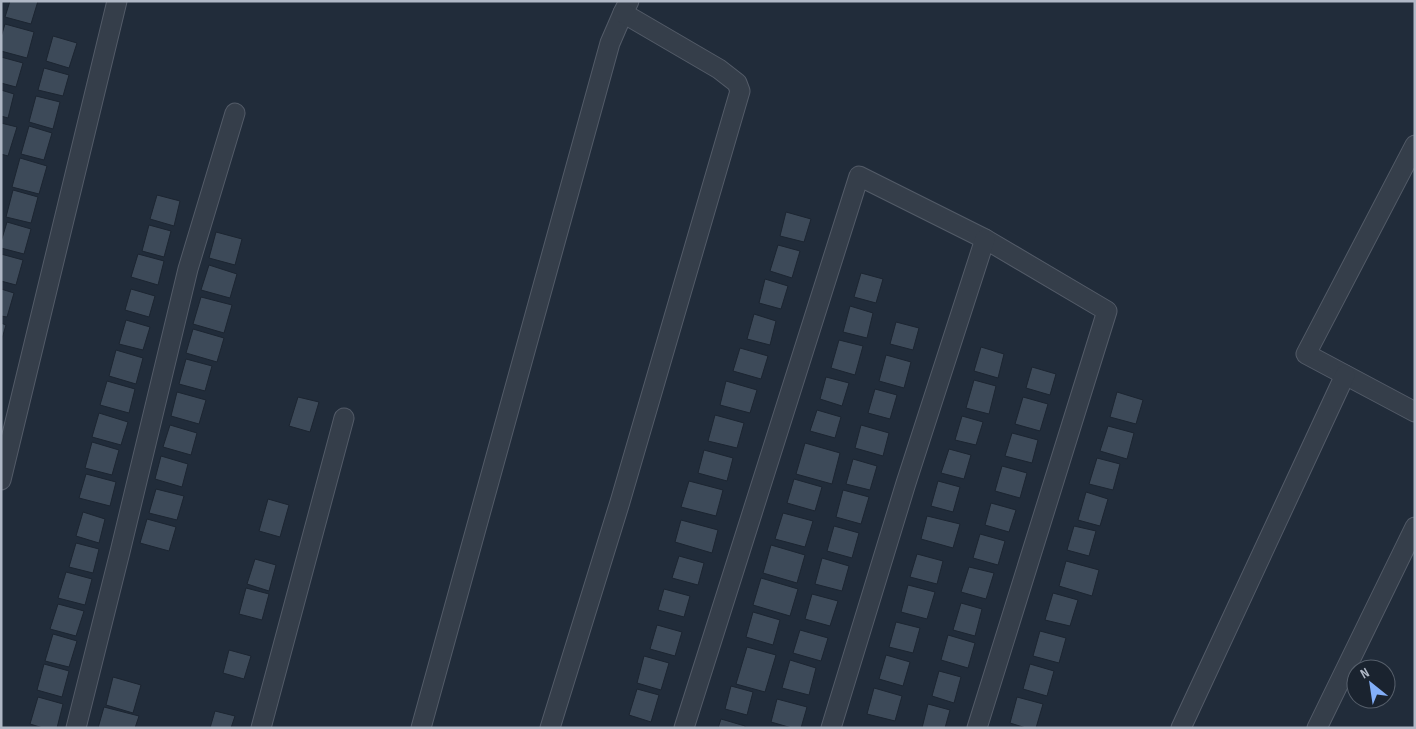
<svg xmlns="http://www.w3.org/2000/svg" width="1416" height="729" font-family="'Sofia Sans Condensed',sans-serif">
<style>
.building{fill:#3d4a59;stroke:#1c2531}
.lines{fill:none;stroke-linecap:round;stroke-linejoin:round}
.minor-casing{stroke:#535b68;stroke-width:21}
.minor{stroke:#353e4a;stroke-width:19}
</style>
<rect width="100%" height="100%" fill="#212c3a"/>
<g class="building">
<path d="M 10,1 L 38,1 L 31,24 L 5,17 Z"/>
<path d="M 5,24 L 34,32 L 27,58 L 1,51 L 1,37 Z"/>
<path d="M 53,36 L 77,43 L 69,68 L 46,61 Z"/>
<path d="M 1,57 L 23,63 L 16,87 L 1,83 Z"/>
<path d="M 44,68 L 69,75 L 63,96 L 38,90 Z"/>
<path d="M 1,90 L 14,94 L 8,118 L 1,116 Z"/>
<path d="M 36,96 L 60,102 L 53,129 L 29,122 Z"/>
<path d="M 1,123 L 17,127 L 8,156 L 1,154 Z"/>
<path d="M 29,126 L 52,133 L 44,160 L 21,154 Z"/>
<path d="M 20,158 L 47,166 L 39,194 L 12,187 Z"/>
<path d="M 13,190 L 38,197 L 31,223 L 6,217 Z"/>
<path d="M 157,195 L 180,201 L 174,226 L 150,219 Z"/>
<path d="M 786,212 L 811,219 L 804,242 L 780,236 Z"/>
<path d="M 7,222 L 31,229 L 24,254 L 1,248 L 1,242 Z"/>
<path d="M 149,225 L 171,231 L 164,257 L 142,251 Z"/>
<path d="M 216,232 L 242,239 L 235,265 L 209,258 Z"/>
<path d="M 778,245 L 800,251 L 792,278 L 770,271 Z"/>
<path d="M 1,254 L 23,260 L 16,285 L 1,281 Z"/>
<path d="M 138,254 L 164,261 L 158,285 L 131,277 Z"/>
<path d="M 209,265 L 237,274 L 230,298 L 201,290 Z"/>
<path d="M 861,273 L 883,279 L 876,303 L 854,297 Z"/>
<path d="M 765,279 L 788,286 L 781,309 L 759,303 Z"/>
<path d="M 1,289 L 14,293 L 7,317 L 1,316 Z"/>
<path d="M 131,289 L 155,296 L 149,317 L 125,310 Z"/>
<path d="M 201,297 L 232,305 L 224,333 L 193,324 Z"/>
<path d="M 850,306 L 873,313 L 867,338 L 843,332 Z"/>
<path d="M 754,314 L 776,321 L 770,345 L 747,339 Z"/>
<path d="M 126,320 L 150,327 L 143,350 L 119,344 Z"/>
<path d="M 896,322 L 919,328 L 913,350 L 890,344 Z"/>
<path d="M 1,323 L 6,325 L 1,342 Z"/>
<path d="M 193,329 L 224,338 L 217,362 L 186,353 Z"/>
<path d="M 839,340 L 863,346 L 855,375 L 831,368 Z"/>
<path d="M 981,347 L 1004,354 L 998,378 L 974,371 Z"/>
<path d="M 740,348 L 768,356 L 761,379 L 733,371 Z"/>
<path d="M 116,350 L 143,358 L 136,384 L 109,376 Z"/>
<path d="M 886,355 L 911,362 L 904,388 L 879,381 Z"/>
<path d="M 186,359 L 212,366 L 205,391 L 179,384 Z"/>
<path d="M 1032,367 L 1056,374 L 1050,395 L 1026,388 Z"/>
<path d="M 826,377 L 849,383 L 842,406 L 820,399 Z"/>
<path d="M 974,380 L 996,386 L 989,414 L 966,408 Z"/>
<path d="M 107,381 L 135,389 L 129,413 L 100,405 Z"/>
<path d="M 726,381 L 757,390 L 750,413 L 720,405 Z"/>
<path d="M 875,389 L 897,395 L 890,419 L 868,413 Z"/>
<path d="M 177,392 L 206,400 L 199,424 L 171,416 Z"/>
<path d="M 1117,392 L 1143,400 L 1136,424 L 1110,417 Z"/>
<path d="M 298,397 L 319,402 L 310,432 L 289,426 Z"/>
<path d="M 1023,397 L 1048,404 L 1040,431 L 1015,424 Z"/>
<path d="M 817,410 L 841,417 L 835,438 L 810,431 Z"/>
<path d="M 99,413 L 128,422 L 121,445 L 92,437 Z"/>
<path d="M 715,415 L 744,423 L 737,448 L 708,441 Z"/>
<path d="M 962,416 L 983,422 L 976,445 L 955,440 Z"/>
<path d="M 170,425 L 197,433 L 191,455 L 163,447 Z"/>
<path d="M 861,425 L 889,433 L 883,456 L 855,448 Z"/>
<path d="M 1108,426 L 1134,433 L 1127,459 L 1100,451 Z"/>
<path d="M 1012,433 L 1038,440 L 1032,463 L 1005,456 Z"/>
<path d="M 92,442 L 119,450 L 112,475 L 85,468 Z"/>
<path d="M 805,443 L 840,453 L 832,484 L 796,474 Z"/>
<path d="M 949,449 L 971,455 L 964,479 L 941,473 Z"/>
<path d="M 704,450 L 733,458 L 727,481 L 698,473 Z"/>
<path d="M 161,456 L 188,464 L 182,487 L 155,479 Z"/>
<path d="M 1097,458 L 1120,464 L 1113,490 L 1089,484 Z"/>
<path d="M 853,459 L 877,466 L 870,490 L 846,484 Z"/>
<path d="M 1002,466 L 1027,473 L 1020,498 L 995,491 Z"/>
<path d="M 86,474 L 116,482 L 110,506 L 79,498 Z"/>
<path d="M 794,479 L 822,487 L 815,511 L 787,503 Z"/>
<path d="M 689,481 L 723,490 L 716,516 L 681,507 Z"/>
<path d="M 938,481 L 960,487 L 953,512 L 931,506 Z"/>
<path d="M 156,489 L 184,496 L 177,520 L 149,513 Z"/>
<path d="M 843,490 L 869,497 L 861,524 L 836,517 Z"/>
<path d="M 1086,492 L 1108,499 L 1100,526 L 1078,520 Z"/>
<path d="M 268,499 L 289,505 L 280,537 L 259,531 Z"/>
<path d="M 991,503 L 1016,510 L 1009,532 L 985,525 Z"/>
<path d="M 83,512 L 105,519 L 99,543 L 76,536 Z"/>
<path d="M 783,513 L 813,521 L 805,547 L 775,539 Z"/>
<path d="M 927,516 L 960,524 L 953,548 L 921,539 Z"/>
<path d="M 147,519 L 176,527 L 169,551 L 140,543 Z"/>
<path d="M 681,520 L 718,530 L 712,553 L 675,542 Z"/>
<path d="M 834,526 L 859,533 L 852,558 L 827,551 Z"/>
<path d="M 1074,526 L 1096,531 L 1089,556 L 1067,550 Z"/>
<path d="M 980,534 L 1005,541 L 998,565 L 973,558 Z"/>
<path d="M 76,543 L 99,549 L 93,573 L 69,567 Z"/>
<path d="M 771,545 L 805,555 L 797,583 L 763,573 Z"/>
<path d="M 917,554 L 943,561 L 937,584 L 910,577 Z"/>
<path d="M 679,556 L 704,563 L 698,585 L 672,578 Z"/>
<path d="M 822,558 L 849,566 L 842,591 L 815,584 Z"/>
<path d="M 255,559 L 276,565 L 269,591 L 247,584 Z"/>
<path d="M 1066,561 L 1099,570 L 1092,596 L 1059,586 Z"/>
<path d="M 969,567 L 994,573 L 986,599 L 961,592 Z"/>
<path d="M 66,572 L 92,579 L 85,605 L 58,598 Z"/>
<path d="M 761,578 L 798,589 L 790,616 L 753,605 Z"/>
<path d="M 908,585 L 935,592 L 927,619 L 901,612 Z"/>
<path d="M 246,588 L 269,594 L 262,620 L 239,614 Z"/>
<path d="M 664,589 L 690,596 L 684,617 L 658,610 Z"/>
<path d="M 1053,593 L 1078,600 L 1070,626 L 1045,620 Z"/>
<path d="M 812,594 L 838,601 L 830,626 L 805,619 Z"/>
<path d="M 961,603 L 982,609 L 975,636 L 953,630 Z"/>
<path d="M 58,604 L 84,611 L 76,636 L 50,629 Z"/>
<path d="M 753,612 L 780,620 L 773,645 L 746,637 Z"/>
<path d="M 896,622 L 920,628 L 913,653 L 889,647 Z"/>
<path d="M 657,625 L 682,632 L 675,656 L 650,649 Z"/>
<path d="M 800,630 L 828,638 L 821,661 L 793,653 Z"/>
<path d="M 1040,631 L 1066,638 L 1059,663 L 1033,656 Z"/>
<path d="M 53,634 L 77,641 L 69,667 L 45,661 Z"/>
<path d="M 948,635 L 975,643 L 968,668 L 941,660 Z"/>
<path d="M 747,647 L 776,655 L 765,692 L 736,684 Z"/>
<path d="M 229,650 L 251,656 L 244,679 L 223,673 Z"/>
<path d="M 886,655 L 910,662 L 903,686 L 879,679 Z"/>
<path d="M 644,656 L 669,663 L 661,690 L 637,683 Z"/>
<path d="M 790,660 L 816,668 L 809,695 L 782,688 Z"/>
<path d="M 44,664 L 69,671 L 62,697 L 37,690 Z"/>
<path d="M 1030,664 L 1054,671 L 1047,696 L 1023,689 Z"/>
<path d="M 939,671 L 961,677 L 954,703 L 932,696 Z"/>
<path d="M 113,677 L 141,685 L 133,713 L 106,705 Z"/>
<path d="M 731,686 L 753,692 L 747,715 L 725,709 Z"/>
<path d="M 874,688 L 902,696 L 895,721 L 867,714 Z"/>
<path d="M 637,689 L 659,695 L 651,722 L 629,715 Z"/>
<path d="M 38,697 L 63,704 L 57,728 L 43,728 L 30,724 Z"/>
<path d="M 1017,697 L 1043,704 L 1036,728 L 1026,728 L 1010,723 Z"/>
<path d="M 777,699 L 807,707 L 801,728 L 792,728 L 771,722 Z"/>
<path d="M 928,704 L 950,710 L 945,728 L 922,728 Z"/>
<path d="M 104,707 L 139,716 L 135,728 L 98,728 Z"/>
<path d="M 215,711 L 235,716 L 231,728 L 210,728 Z"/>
<path d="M 721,719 L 745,726 L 745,728 L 718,728 Z"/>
</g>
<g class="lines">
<g class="minor-casing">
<g id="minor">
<path d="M 1415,145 L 1306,354 L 1415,412"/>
<path d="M 1,480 L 117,1"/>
<path d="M 76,728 L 120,552 L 188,269 L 235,113"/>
<path d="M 261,728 L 344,418"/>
<path d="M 421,728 L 610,43 L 623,13 L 629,1"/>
<path d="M 550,728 L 620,502 L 740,91 L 737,83 L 719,69 L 623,13"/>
<path d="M 684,728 L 859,176 L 985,239 L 1107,311 L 977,728"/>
<path d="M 831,728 L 906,483 L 985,239"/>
<path d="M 1181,728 L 1345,375"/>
<path d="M 1317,728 L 1415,527"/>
</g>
</g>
<use href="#minor" class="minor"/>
</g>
<rect width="1416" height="729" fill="none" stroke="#b0b8c6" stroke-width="5"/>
<g transform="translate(1371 684) rotate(330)"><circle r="24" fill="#1a232f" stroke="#565f6b"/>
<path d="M0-4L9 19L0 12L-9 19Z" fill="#83aff9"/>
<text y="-8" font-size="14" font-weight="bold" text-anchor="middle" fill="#b0b8c6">N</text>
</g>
</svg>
